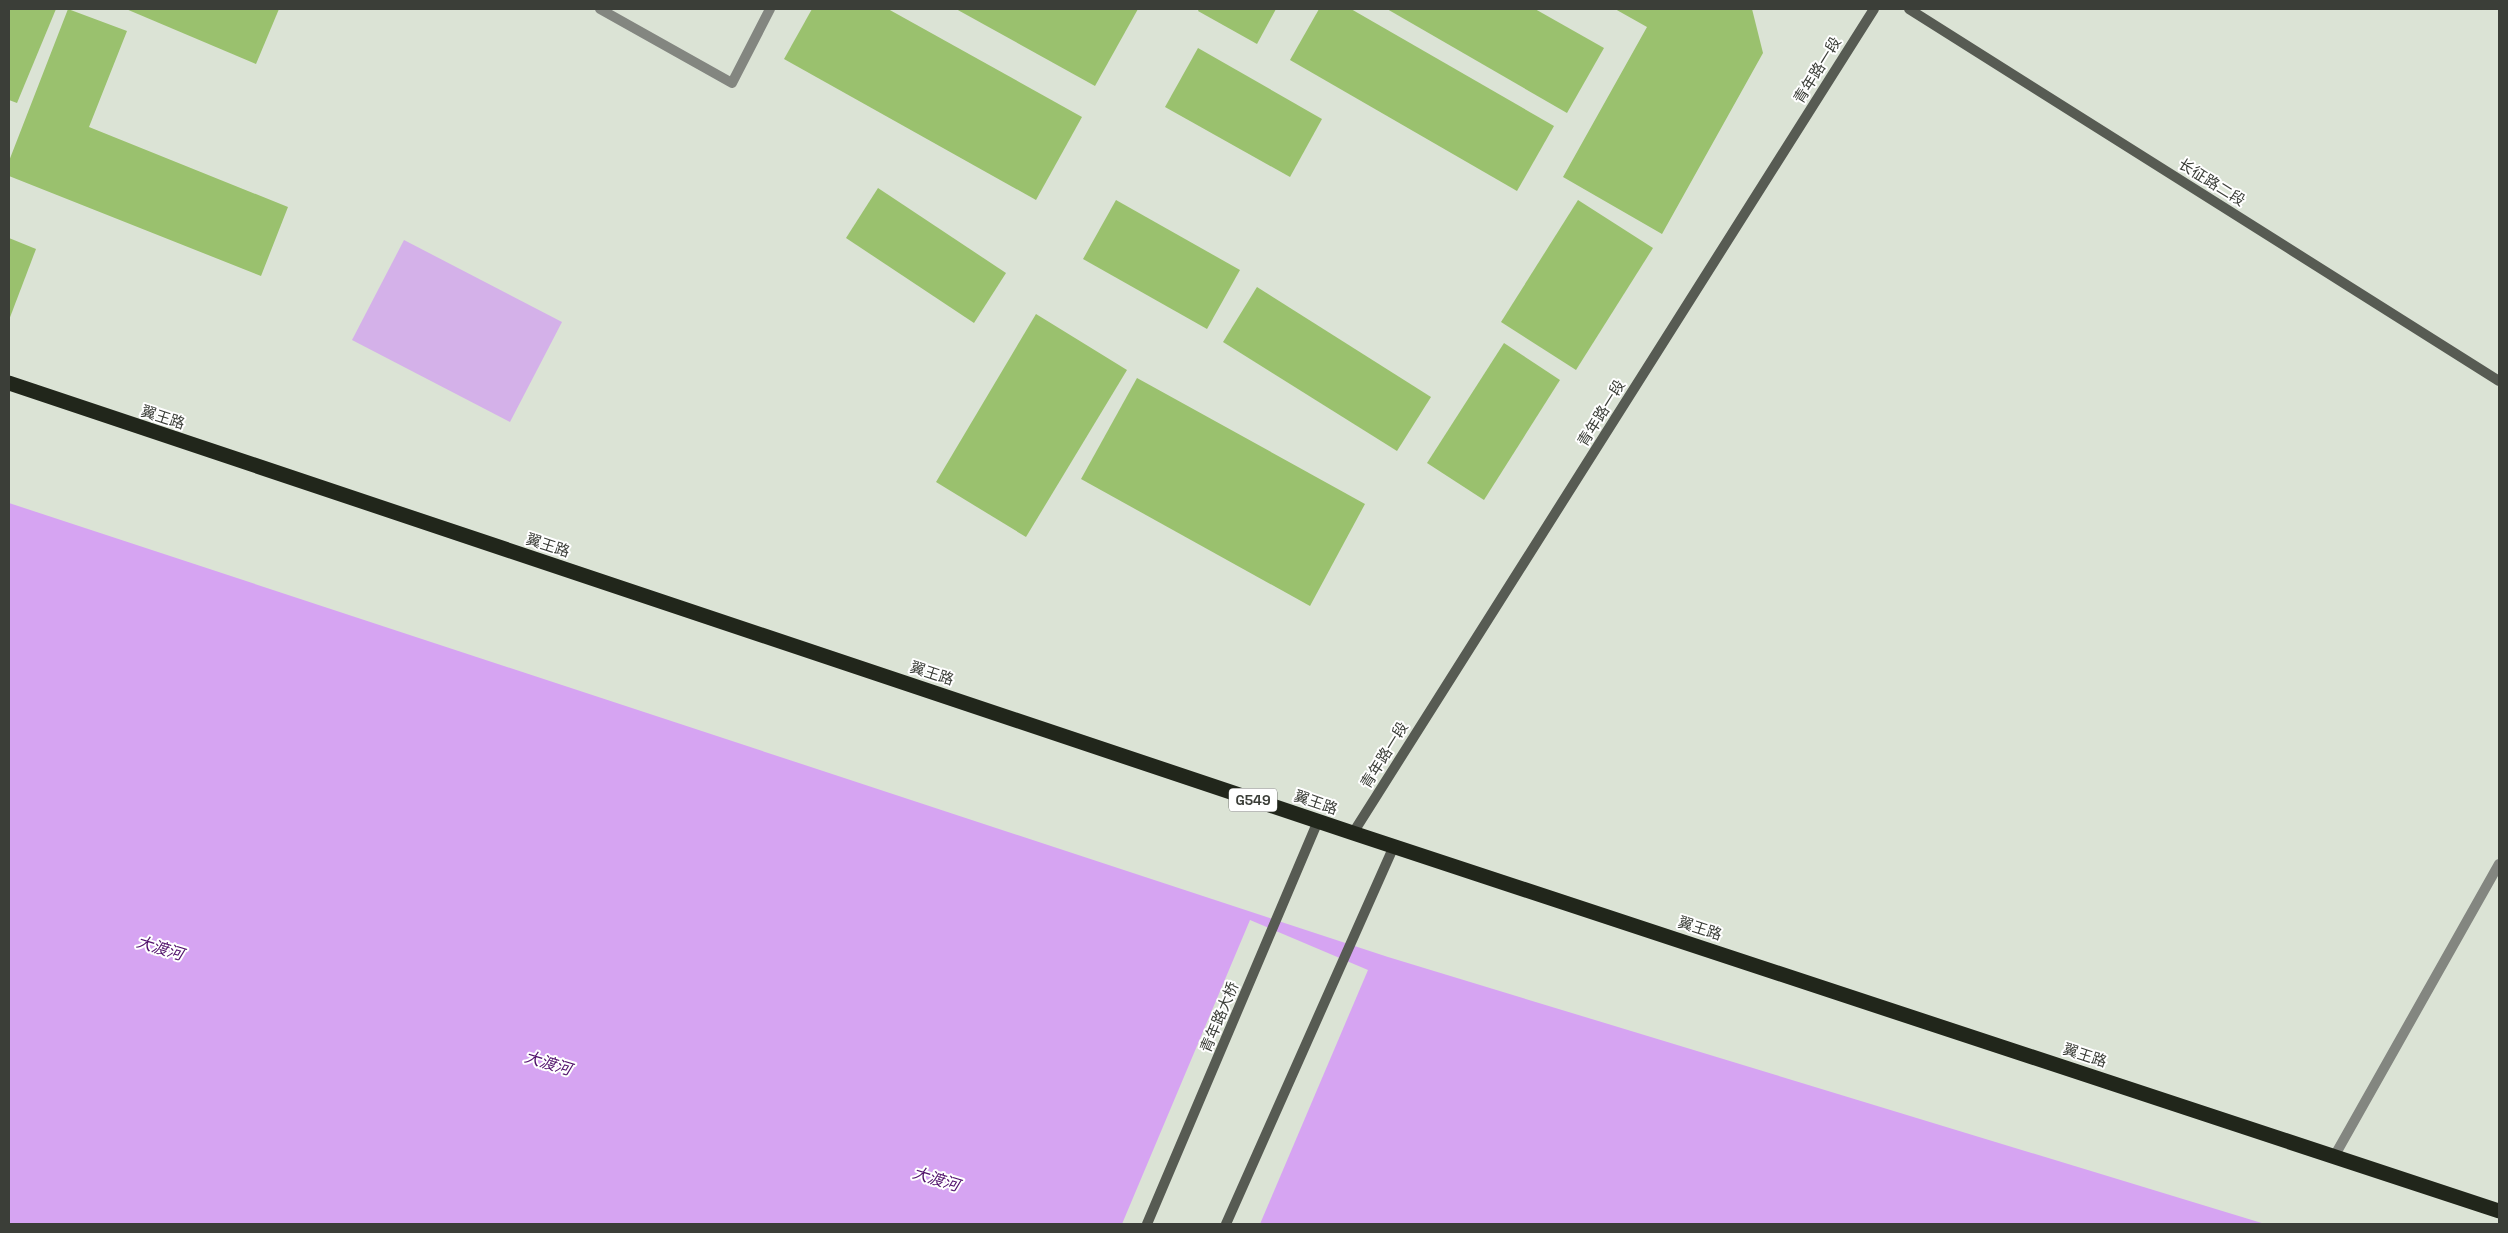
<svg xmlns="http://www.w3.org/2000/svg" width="2508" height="1233" font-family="'Space Grotesk','Noto Sans SC',sans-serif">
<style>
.green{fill:#d4b1e9}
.water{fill:#d6a4f2}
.pier{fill:#dbe3d5}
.building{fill:#9ac16e}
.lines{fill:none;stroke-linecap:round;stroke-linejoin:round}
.street{stroke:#838680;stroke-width:10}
.secondary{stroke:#575b53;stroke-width:10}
.highway{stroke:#21261b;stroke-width:15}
.labels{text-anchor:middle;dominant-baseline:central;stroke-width:4;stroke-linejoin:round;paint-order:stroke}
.shield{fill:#fff;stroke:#767874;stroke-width:1}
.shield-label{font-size:14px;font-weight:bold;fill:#3b3e38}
.street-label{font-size:15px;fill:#3b3e38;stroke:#fff}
.water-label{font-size:16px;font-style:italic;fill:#4f0f6a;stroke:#fff}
</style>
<rect width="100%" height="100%" fill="#dbe3d5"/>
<path class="green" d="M 404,240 L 562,322 L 510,422 L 352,340 Z"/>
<path class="water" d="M 9,503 L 1388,957 L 2265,1224 L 9,1224 Z"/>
<path class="pier" d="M 1250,920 L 1368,970 L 1260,1224 L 1122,1224 Z"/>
<g class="building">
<path d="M 9,9 L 56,9 L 17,103 L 9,100 Z"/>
<path d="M 68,9 L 127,31 L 89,127 L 288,207 L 261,276 L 9,176 L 9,161 Z"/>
<path d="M 126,9 L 279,9 L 256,64 Z"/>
<path d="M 812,9 L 888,9 L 1082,117 L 1036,200 L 784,59 Z"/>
<path d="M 956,9 L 1138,9 L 1095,86 Z"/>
<path d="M 1199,9 L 1276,9 L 1257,44 L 1198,11 Z"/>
<path d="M 1319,9 L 1351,9 L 1554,126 L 1517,191 L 1290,60 Z"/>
<path d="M 1387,9 L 1535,9 L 1604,48 L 1567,113 Z"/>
<path d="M 1615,9 L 1752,9 L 1763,53 L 1662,234 L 1563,177 L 1647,27 Z"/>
<path d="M 1198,48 L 1322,119 L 1290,177 L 1165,107 Z"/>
<path d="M 878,188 L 1006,273 L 974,323 L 846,238 Z"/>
<path d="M 1116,200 L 1240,270 L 1207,329 L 1083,259 Z"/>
<path d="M 1578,200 L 1653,248 L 1576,370 L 1501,322 Z"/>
<path d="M 9,238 L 36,249 L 9,320 Z"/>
<path d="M 1257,287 L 1431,397 L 1397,451 L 1223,342 Z"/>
<path d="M 1036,314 L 1127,370 L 1026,537 L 936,482 Z"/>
<path d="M 1504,343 L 1560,380 L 1484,500 L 1427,463 Z"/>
<path d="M 1137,378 L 1365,504 L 1310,606 L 1081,479 Z"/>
</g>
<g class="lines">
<g class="street">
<path d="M 600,9 L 732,83 L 770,9"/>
<path d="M 2335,1155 L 2499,864"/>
</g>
<g class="secondary">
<path d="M 1909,9 L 2499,381"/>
<path d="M 1353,833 L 1874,9"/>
<path d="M 1147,1224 L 1318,821"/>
<path d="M 1226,1224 L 1394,846"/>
</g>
<path class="highway" d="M 9,383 L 1353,833 L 2499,1211"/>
</g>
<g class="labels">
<rect class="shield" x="1229" y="788.5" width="48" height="23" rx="4"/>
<g class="shield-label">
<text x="1253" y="800">G549</text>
</g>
<g class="street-label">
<text transform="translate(1817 70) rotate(-58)">青年路一段</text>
<text transform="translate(2212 182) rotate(32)">长征路二段</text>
<text transform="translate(1601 413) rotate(-58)">青年路一段</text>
<text transform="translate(163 417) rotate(18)">翼王路</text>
<text transform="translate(548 545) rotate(18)">翼王路</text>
<text transform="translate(932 673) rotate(18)">翼王路</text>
<text transform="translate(1384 755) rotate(-58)">青年路一段</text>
<text transform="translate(1316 802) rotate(19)">翼王路</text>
<text transform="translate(1700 928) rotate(18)">翼王路</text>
<text transform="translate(1219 1017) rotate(-67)">青年路大桥</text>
<text transform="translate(2085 1055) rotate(18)">翼王路</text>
</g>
<g class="water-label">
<text transform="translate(160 948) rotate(17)">大渡河</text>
<text transform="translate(548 1063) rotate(17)">大渡河</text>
<text transform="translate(936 1179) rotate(17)">大渡河</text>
</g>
</g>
<rect width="2508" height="1233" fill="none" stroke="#3b3e38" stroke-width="20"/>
</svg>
